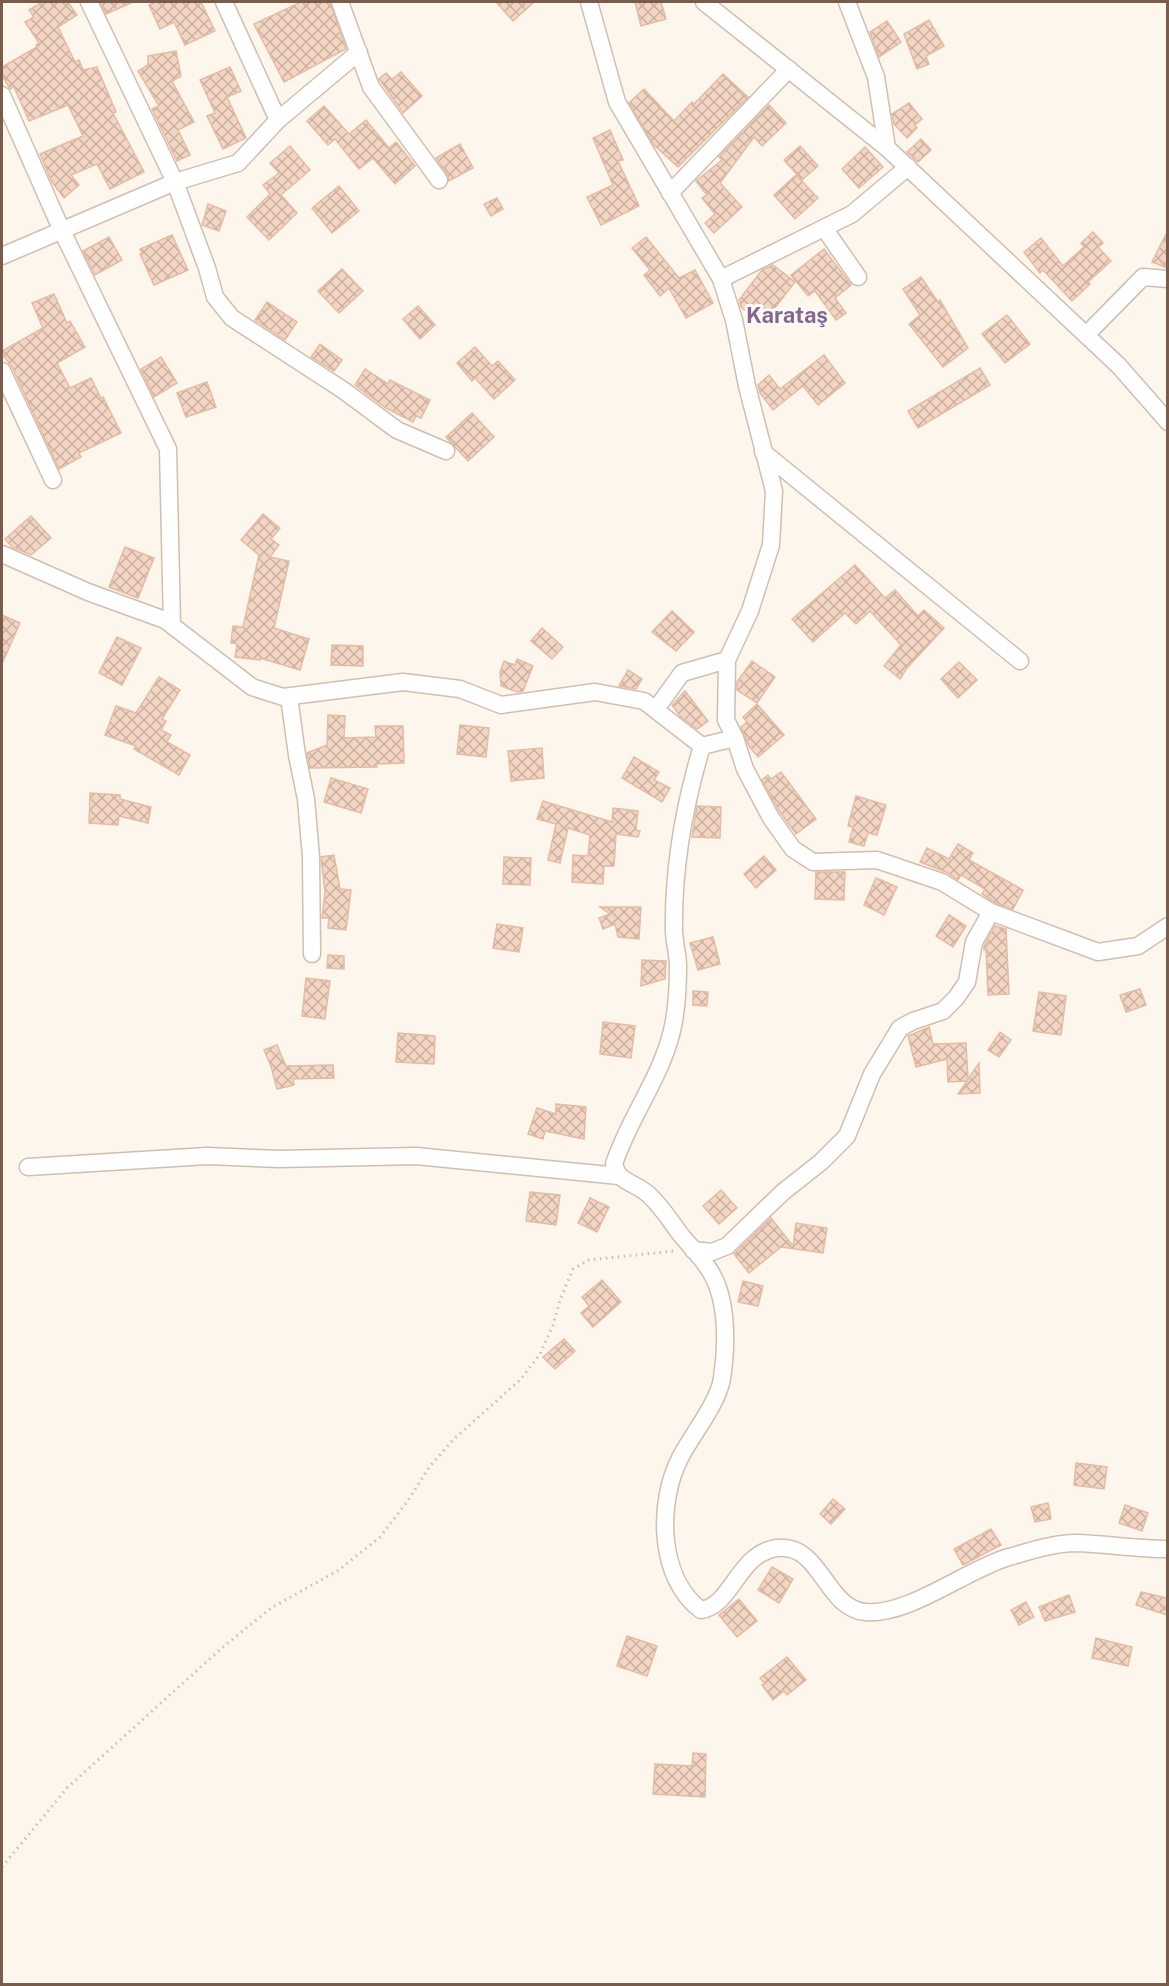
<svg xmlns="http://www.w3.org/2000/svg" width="1169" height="1986" font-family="'Public Sans',sans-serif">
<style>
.building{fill:url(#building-cross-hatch);stroke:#e6bba3;stroke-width:1.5}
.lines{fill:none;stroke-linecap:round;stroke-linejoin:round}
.minor-casing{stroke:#d1beb0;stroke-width:19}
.path{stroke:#d9b8a5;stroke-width:3;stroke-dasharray:1.5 4.5;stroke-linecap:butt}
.minor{stroke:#fff;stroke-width:16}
.labels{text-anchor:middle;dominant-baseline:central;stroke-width:6;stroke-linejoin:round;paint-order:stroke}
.quarter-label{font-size:22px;font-weight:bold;fill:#846695;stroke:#fffaf3}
</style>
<defs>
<pattern id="building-cross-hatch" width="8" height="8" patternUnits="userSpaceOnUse" patternTransform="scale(1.5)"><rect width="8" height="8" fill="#f3d5c3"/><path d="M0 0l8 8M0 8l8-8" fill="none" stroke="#cab0a1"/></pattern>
</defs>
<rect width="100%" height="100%" fill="#fdf6ec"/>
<g class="building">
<path d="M 42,2 L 68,2 L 77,15 L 58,27 L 75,62 L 79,60 L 83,70 L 97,67 L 116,112 L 113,113 L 144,172 L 110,189 L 97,164 L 71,175 L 79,185 L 64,198 L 52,182 L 40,154 L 83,136 L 68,105 L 29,121 L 14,87 L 10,89 L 2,75 L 2,67 L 37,47 L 36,45 L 39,43 L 25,22 L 34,17 L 29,10 Z"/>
<path d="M 100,2 L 133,2 L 106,14 Z"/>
<path d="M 155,2 L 201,2 L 215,31 L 185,45 L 174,22 L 160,29 L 149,5 Z"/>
<path d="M 301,2 L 330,2 L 346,49 L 284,82 L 254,24 Z"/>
<path d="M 496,2 L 534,2 L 513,21 Z"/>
<path d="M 635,2 L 661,2 L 666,19 L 641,26 Z"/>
<path d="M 929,20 L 944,46 L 926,56 L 929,64 L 917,69 L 904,34 Z"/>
<path d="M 887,21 L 901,42 L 879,57 L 870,32 Z"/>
<path d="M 176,51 L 181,76 L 172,81 L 194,122 L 178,130 L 190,155 L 177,161 L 152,109 L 159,106 L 138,71 L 148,65 L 148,56 Z"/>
<path d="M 230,67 L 241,91 L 227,97 L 246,138 L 223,149 L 207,116 L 215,113 L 200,80 Z"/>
<path d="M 401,72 L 422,96 L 403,113 L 379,79 L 386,73 L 392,79 Z"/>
<path d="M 723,74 L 748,97 L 678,167 L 654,145 L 629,103 L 644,89 L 674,121 L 692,102 L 694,104 Z"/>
<path d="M 909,103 L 922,119 L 915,125 L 917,128 L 907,138 L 894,124 L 892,114 Z"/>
<path d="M 769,105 L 786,123 L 762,146 L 754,137 L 720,183 L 742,207 L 714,233 L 705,223 L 715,214 L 702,198 L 707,195 L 696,181 L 722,160 L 719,157 Z"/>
<path d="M 324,106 L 349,134 L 366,120 L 389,148 L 396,142 L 415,166 L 395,184 L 373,158 L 359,169 L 335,139 L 328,145 L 307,121 Z"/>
<path d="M 610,130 L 623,160 L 618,161 L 639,206 L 601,225 L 587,197 L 613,185 L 593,138 Z"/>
<path d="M 921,139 L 931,150 L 918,162 L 907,152 Z"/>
<path d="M 460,144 L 473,168 L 449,181 L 447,174 L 436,158 Z"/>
<path d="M 290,146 L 310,170 L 281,195 L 297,213 L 269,240 L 247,217 L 270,194 L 263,185 L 279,173 L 270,163 Z"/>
<path d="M 800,146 L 818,166 L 802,180 L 784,160 Z"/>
<path d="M 865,147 L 883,167 L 859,188 L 842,169 Z"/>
<path d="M 796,175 L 818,198 L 795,219 L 774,195 Z"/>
<path d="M 339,186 L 359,211 L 332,233 L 312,208 Z"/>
<path d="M 497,198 L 503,209 L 491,216 L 484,204 Z"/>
<path d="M 208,204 L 226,211 L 219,231 L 202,225 Z"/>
<path d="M 1093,232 L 1103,243 L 1098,247 L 1111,261 L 1088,282 L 1090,284 L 1072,301 L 1043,270 L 1040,273 L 1024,252 L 1041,238 L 1063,266 L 1084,247 L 1081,243 Z"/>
<path d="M 1167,232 L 1167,268 L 1152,262 Z"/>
<path d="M 172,235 L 188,270 L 154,285 L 140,254 L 142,253 L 140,249 Z"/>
<path d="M 109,237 L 122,260 L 95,275 L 83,251 Z"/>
<path d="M 646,237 L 679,278 L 695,270 L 713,303 L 686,318 L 669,288 L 660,296 L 644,275 L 650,270 L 632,248 Z"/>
<path d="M 824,249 L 851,285 L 835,298 L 846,313 L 836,320 L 815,291 L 808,296 L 791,275 Z"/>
<path d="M 773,265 L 795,282 L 768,317 L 761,311 L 756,319 L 741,307 L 739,300 L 762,270 Z"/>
<path d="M 342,269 L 363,291 L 339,313 L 318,291 Z"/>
<path d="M 921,277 L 938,302 L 940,300 L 968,348 L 943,367 L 909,324 L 920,315 L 903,289 Z"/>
<path d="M 54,294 L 67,323 L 70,321 L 85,347 L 57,363 L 70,388 L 91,378 L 101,398 L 103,397 L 121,433 L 79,453 L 81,457 L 59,469 L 12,367 L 2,354 L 2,351 L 43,328 L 32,303 Z"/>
<path d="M 267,302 L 297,322 L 285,340 L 255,320 Z"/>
<path d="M 418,306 L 435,325 L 420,339 L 403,319 Z"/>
<path d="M 1007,315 L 1030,344 L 1005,363 L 982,334 Z"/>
<path d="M 320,344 L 342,360 L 334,371 L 311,357 Z"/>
<path d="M 475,347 L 492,366 L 498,361 L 515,380 L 494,399 L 475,378 L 472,381 L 457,363 Z"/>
<path d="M 824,355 L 845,383 L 818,405 L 803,386 L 773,410 L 760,393 L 758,385 L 769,375 L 780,389 Z"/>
<path d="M 161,357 L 177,383 L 154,397 L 141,369 Z"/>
<path d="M 980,368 L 990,385 L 918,428 L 908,411 Z"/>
<path d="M 365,369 L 388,384 L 390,380 L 430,400 L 421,418 L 416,416 L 413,422 L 386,408 L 355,385 Z"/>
<path d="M 207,382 L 216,407 L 186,417 L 177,393 Z"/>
<path d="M 472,413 L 494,437 L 468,461 L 446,437 Z"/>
<path d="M 263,514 L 280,528 L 271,539 L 279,545 L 270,557 L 289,561 L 274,628 L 309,639 L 300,670 L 260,658 L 260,660 L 235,657 L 237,644 L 231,643 L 233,626 L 243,627 L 259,555 L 241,540 Z"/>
<path d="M 31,516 L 51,538 L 31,555 L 12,547 L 5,539 Z"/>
<path d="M 125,547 L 154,558 L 138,598 L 109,587 Z"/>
<path d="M 855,565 L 885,598 L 895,590 L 918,616 L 924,610 L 944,628 L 907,668 L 900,679 L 884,666 L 901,645 L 870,611 L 856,624 L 845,613 L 813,642 L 792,619 Z"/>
<path d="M 672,611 L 694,632 L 676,651 L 652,632 Z"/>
<path d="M 2,615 L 20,623 L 2,664 Z"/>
<path d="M 542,628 L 563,647 L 552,659 L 531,641 Z"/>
<path d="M 117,637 L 141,648 L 122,685 L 99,673 Z"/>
<path d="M 332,645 L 363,646 L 363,666 L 331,665 Z"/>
<path d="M 517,659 L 533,666 L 523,691 L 517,692 L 501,686 L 500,672 L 504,661 L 515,665 Z"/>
<path d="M 752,661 L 775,677 L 757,703 L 737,690 L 737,682 Z"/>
<path d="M 959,662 L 977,680 L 958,698 L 941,679 Z"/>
<path d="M 628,670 L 642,679 L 636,689 L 619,686 Z"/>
<path d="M 159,677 L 180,690 L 162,719 L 166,721 L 161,730 L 171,735 L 167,742 L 190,755 L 179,775 L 134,749 L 136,746 L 105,735 L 116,706 L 136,713 Z"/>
<path d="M 685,691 L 708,721 L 697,729 L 680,716 L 672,705 Z"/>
<path d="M 757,704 L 784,735 L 758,757 L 749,746 L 741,727 L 747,722 L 743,717 Z"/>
<path d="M 328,715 L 345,716 L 344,738 L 376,737 L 375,726 L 403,726 L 404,763 L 376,764 L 377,767 L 310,768 L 307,753 L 327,745 Z"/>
<path d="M 460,725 L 489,728 L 486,757 L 457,754 Z"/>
<path d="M 542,748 L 544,778 L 511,781 L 508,751 Z"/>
<path d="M 634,757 L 659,772 L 654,780 L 670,788 L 662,802 L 622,778 Z"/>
<path d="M 781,772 L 816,819 L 796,834 L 780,812 L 762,780 L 768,775 L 771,779 Z"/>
<path d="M 331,778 L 368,789 L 361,813 L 324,802 Z"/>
<path d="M 90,793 L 120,795 L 120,799 L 151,807 L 148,823 L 119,816 L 118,825 L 89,823 Z"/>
<path d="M 856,796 L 886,805 L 877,835 L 868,833 L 864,846 L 849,842 L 853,827 L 848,826 Z"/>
<path d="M 543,801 L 612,822 L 613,808 L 638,811 L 636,830 L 640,831 L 638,837 L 616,834 L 614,866 L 604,866 L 603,884 L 572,882 L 573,855 L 588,856 L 590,835 L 568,828 L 560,863 L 548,860 L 556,824 L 537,819 Z"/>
<path d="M 697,806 L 721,807 L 720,838 L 692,837 Z"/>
<path d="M 958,844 L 973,853 L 969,860 L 1023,890 L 1013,909 L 996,903 L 982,894 L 985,889 L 961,875 L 958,880 L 946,872 L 920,862 L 927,848 L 949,859 Z"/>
<path d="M 334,855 L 340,889 L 351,890 L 346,930 L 328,928 L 329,918 L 322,918 L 325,892 L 321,857 Z"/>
<path d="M 764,856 L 776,870 L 756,888 L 744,874 Z"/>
<path d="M 504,857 L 531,858 L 530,885 L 503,884 Z"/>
<path d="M 816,872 L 845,872 L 844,900 L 815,899 Z"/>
<path d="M 876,878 L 897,887 L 884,915 L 864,905 Z"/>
<path d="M 600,907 L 641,907 L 639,939 L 618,937 L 615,924 L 603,929 L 599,918 L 610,914 Z"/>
<path d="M 949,915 L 966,926 L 953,947 L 936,936 Z"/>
<path d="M 497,924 L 523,928 L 519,952 L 493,948 Z"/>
<path d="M 995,926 L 1006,929 L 1009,994 L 988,995 L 986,949 L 984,950 L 984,946 Z"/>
<path d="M 713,937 L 720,964 L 698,970 L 690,943 Z"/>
<path d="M 328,955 L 344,956 L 344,969 L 327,968 Z"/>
<path d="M 642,960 L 666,961 L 665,979 L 641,986 Z"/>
<path d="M 306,978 L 330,981 L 325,1019 L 302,1016 Z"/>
<path d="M 1140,989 L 1146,1005 L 1126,1012 L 1120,995 Z"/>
<path d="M 693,991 L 708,992 L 707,1006 L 693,1005 Z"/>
<path d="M 1039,992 L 1066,996 L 1061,1035 L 1033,1031 Z"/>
<path d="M 603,1022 L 635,1026 L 631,1058 L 600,1054 Z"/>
<path d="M 929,1027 L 933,1044 L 966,1043 L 968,1079 L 979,1063 L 980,1093 L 958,1094 L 967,1081 L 948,1082 L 947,1059 L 916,1067 L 908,1036 Z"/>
<path d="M 1000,1032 L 1011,1040 L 999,1057 L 988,1050 Z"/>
<path d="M 398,1033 L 435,1036 L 434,1064 L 396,1062 Z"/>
<path d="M 277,1045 L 286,1066 L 333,1065 L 334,1078 L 293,1079 L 294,1085 L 277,1089 L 271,1066 L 264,1050 Z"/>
<path d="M 556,1104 L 586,1107 L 584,1139 L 545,1131 L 543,1139 L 528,1134 L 537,1108 L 556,1114 Z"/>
<path d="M 721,1190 L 737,1208 L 719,1224 L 703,1206 Z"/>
<path d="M 530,1192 L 560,1195 L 556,1225 L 526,1221 Z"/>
<path d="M 590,1198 L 609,1207 L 597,1232 L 578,1223 Z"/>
<path d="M 771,1218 L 793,1246 L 796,1223 L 827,1228 L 823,1253 L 781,1247 L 749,1273 L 734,1254 Z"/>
<path d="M 602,1280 L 621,1302 L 593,1327 L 581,1313 L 589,1306 L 582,1297 Z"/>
<path d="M 743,1281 L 763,1286 L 758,1306 L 738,1302 Z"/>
<path d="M 564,1339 L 575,1351 L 555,1369 L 543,1357 Z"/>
<path d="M 1076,1463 L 1107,1467 L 1104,1489 L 1074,1485 Z"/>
<path d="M 833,1499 L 845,1509 L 831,1524 L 820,1514 Z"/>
<path d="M 1048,1503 L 1051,1519 L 1035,1522 L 1031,1507 Z"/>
<path d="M 1125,1505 L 1148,1513 L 1142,1531 L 1119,1523 Z"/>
<path d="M 991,1529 L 1001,1545 L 963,1565 L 954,1549 Z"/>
<path d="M 772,1567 L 793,1579 L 779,1603 L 758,1590 Z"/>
<path d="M 1141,1592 L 1167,1598 L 1167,1615 L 1136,1605 Z"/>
<path d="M 1069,1595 L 1075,1612 L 1045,1621 L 1039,1607 Z"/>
<path d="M 739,1599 L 757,1621 L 737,1637 L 719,1615 Z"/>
<path d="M 1026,1602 L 1034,1617 L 1019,1625 L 1011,1610 Z"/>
<path d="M 627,1636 L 657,1646 L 647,1676 L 617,1666 Z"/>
<path d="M 1096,1638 L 1132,1647 L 1128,1666 L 1092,1658 Z"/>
<path d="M 787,1657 L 806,1680 L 787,1695 L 784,1691 L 773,1700 L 762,1685 L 765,1684 L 760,1678 Z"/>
<path d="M 693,1753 L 706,1754 L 705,1797 L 653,1794 L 655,1764 L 692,1766 Z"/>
</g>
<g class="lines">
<g class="minor-casing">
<g id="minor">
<path d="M 89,2 L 175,182 L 207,268 L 215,297 L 232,318 L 343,390 L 397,430 L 446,451"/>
<path d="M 224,2 L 278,120"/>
<path d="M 340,2 L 371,87 L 439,180"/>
<path d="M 589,2 L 617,102 L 721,279 L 734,320 L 747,386 L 774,491 L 771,545 L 750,611 L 727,660 L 726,720 L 735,738 L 745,769 L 771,818 L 793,849 L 813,862 L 877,860 L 942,882 L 991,912 L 1098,952 L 1138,946 L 1168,926"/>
<path d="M 704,2 L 887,148 L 1119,366 L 1168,422"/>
<path d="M 847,2 L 876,77 L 887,148"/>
<path d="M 2,95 L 62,231 L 168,449 L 172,625"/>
<path d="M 670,193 L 789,69"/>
<path d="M 824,228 L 858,277"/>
<path d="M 2,256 L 175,182 L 238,163 L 278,120 L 359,52"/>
<path d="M 721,279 L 852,214 L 908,167"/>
<path d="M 1086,335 L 1143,277 L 1168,279"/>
<path d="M 2,371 L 53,480"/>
<path d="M 763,452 L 1020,661"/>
<path d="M 2,554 L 88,592 L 165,620 L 252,687 L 283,697 L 403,682 L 460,689 L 501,705 L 595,692 L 644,701 L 702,746 L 735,738"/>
<path d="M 289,697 L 297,755 L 306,799 L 311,857 L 312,954"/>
<path d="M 656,709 L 682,673 L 727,660"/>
<path d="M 702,746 C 684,806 673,867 674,930 C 674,942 678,954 678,966 C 678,984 677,1004 674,1021 C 665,1073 630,1115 614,1164 C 615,1167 617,1173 620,1176 C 628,1184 642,1187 650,1196 C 662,1207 671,1222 681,1235 C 691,1247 702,1258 710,1271 C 728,1299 727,1346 722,1378 C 719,1402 691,1436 680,1458 C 657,1503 658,1578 701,1610 C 732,1606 738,1553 777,1548 C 821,1543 825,1608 865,1612 C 909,1616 967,1569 1009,1557 C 1030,1551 1054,1543 1076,1543 C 1107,1544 1137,1549 1168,1549"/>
<path d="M 28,1167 L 207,1156 L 279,1159 L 416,1156 L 619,1176"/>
<path d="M 693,1250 L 712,1252 L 727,1246 L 783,1192 L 821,1162 L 847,1136 L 872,1074 L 900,1028 L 913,1021 L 943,1011 L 956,998 L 967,982 L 974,942 L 991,912"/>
</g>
</g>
<path class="path" d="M 2,1867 L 67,1788 L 223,1647 L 271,1608 L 339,1570 L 380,1537 L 407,1502 L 430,1466 L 453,1440 L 520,1380 L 540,1354 L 553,1325 L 560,1300 L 573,1269 L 589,1260 L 674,1251"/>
<use href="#minor" class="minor"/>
</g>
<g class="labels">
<g class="quarter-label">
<text x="787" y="315">Karataş</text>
</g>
</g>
<rect width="1169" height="1986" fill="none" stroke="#7a5c4d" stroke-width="6"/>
</svg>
